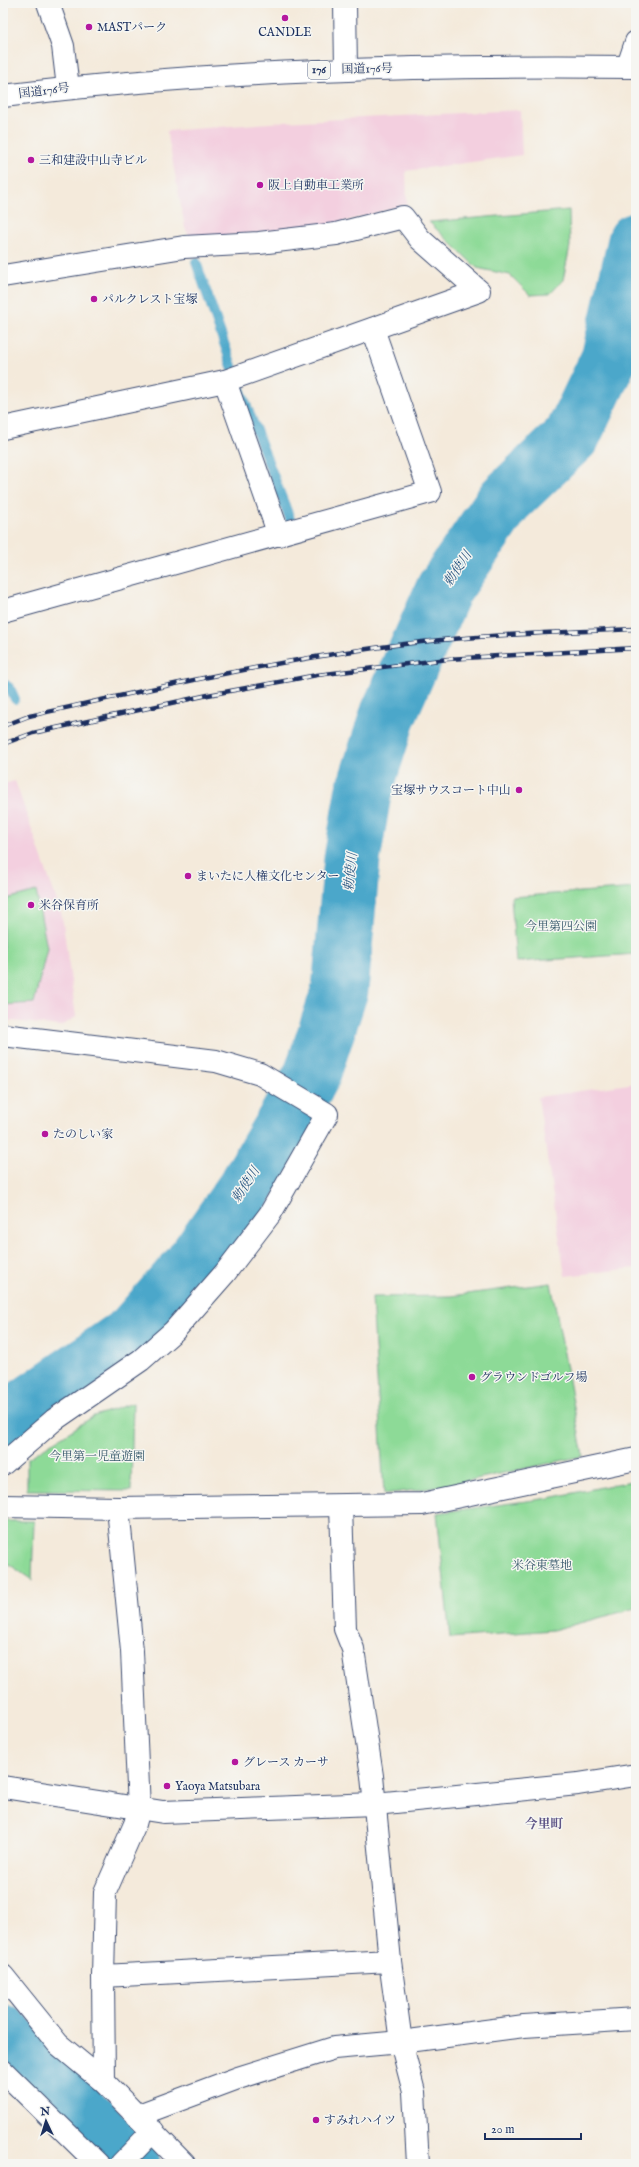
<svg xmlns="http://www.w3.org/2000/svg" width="639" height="2167" font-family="'IM FELL English','Noto Serif JP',serif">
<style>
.built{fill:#f3cfdf}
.green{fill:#8dda97;stroke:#54847a}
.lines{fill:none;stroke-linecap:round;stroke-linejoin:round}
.stream{stroke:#4ca7ca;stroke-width:10}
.river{stroke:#4ca7ca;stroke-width:57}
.minor-casing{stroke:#3c4b71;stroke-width:24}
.highway-casing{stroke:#3c4b71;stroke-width:24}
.minor{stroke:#fff;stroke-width:22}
.highway{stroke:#fff;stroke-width:22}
.rail-casing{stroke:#1b2f5e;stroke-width:4.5}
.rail{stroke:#f6f6f2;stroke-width:3;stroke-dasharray:9;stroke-linecap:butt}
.poi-dot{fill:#b5179e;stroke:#f6f6f2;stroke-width:1.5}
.labels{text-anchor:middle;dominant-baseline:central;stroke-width:3;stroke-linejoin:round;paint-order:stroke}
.shield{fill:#f6f6f2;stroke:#5d6b8a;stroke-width:1}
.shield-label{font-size:11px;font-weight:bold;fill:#1b2f5e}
.poi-label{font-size:12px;fill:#1b2f5e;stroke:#f6f6f2;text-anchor:start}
.street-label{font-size:12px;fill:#1b2f5e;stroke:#f6f6f2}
.park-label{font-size:12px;fill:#385a6c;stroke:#f6f6f2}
.water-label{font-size:13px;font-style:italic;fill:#2c5984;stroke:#f6f6f2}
.neighbourhood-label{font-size:13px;font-weight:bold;fill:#605789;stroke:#f6f6f2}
</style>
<rect width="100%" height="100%" fill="#f6f6f2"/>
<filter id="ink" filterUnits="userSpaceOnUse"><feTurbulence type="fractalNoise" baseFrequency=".025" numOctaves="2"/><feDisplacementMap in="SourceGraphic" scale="8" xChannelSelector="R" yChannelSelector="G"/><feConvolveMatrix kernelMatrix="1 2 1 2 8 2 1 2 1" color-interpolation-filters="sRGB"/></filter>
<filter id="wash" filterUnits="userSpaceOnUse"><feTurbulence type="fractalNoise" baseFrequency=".012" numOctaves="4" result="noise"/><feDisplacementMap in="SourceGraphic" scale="16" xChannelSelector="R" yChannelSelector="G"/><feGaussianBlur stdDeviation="0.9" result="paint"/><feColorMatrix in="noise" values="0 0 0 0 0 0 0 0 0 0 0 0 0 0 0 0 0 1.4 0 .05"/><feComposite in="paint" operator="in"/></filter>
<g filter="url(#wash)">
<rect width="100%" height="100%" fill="#f4eadb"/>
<g class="built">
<path d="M 520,110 L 522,155 L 406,171 L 407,204 L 328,226 L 191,239 L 185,228 L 167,131 L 283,122 Z"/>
<path d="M 15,781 L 62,916 L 76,1017 L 61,1026 L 3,1020 L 3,784 Z"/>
<path d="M 636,1083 L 636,1268 L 565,1276 L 538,1097 Z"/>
</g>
<g class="green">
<path d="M 569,210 L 570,246 L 563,280 L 550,294 L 530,295 L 510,275 L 477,268 L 429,222 Z"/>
<path d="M 636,888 L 636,954 L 516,962 L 511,897 Z"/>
<path d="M 36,891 L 47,948 L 34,1003 L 3,1005 L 3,900 Z"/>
<path d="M 551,1283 L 583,1456 L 439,1487 L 384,1494 L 372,1297 L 451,1296 Z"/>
<path d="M 133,1403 L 131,1491 L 27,1490 L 27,1459 L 94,1416 Z"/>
<path d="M 631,1481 L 636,1503 L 636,1608 L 553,1630 L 450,1638 L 437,1513 L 549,1498 Z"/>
<path d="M 3,1521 L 34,1521 L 32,1580 L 3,1560 Z"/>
</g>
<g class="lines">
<g class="stream">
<path d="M 196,262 L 233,369"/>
<path d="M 239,386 L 290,519"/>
<path d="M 3,683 L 10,688 L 15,699"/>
</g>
<g class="river">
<path d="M 3,1427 L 18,1412 L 132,1333 L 190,1267 L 246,1187 L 312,1075 L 340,990 L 352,859 L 363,794 L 388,715 L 444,589 L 505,500 L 572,436 L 609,359 L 636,241"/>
<path d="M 3,2033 L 132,2164"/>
</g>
</g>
</g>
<g filter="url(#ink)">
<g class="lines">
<g class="minor-casing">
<g id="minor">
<path d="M 48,3 L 63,46 L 68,88"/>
<path d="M 345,3 L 346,69"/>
<path d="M 628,66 L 636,42"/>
<path d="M 3,276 L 184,247 L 259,243 L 336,234 L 403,217 L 420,239 L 479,291 L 225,381 L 3,428"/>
<path d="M 225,381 L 279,535"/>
<path d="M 3,611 L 430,492 L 373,329"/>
<path d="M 3,1035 L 216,1061 L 260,1074 L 327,1114 L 270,1214 L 225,1273 L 174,1331 L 141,1360 L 54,1420 L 3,1464"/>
<path d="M 3,1506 L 118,1508 L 422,1504 L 636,1459"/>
<path d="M 341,1506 L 345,1629 L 353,1649 L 372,1776 L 390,1961 L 401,2042 L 414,2092 L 418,2164"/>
<path d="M 3,1787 L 163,1812 L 375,1804 L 578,1784 L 636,1775"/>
<path d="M 3,1976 L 58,2044 L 104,2082 L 184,2164"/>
<path d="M 103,1976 L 105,1892 L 135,1824 L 139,1809 L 132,1651 L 118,1508"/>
<path d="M 3,2071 L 98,2164"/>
<path d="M 104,2082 L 103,1976 L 390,1961"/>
<path d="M 136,2116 L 238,2078 L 334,2048 L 401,2042 L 524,2026 L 636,2019"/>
<path d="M 121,2164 L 153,2131"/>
</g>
</g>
<g class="highway-casing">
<path id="highway" d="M 3,96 C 213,70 425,65 636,67"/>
</g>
<use href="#minor" class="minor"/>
<use href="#highway" class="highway"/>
<g class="rail-casing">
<g id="rail">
<path d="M 3,726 L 29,716 C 143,691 258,664 374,648 C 461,635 549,633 636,629"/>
<path d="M 3,744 L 33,733 L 208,695 L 317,675 L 448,659 L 636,648"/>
</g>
</g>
<use href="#rail" class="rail"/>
</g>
</g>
<g class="poi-dot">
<circle cx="285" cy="18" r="4"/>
<circle cx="89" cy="27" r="4"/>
<circle cx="31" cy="160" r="4"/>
<circle cx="260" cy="185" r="4"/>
<circle cx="94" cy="299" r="4"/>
<circle cx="519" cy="790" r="4"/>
<circle cx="188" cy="876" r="4"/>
<circle cx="31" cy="905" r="4"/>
<circle cx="45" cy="1134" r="4"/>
<circle cx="472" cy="1377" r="4"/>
<circle cx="235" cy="1762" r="4"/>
<circle cx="167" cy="1786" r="4"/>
<circle cx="316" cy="2120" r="4"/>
</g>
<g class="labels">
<rect class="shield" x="308" y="61" width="22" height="18" rx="3"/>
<g class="shield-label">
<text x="319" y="70">176</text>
</g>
<g class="poi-label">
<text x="97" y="27">MASTパーク</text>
<text x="285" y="32" text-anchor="middle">CANDLE</text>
<text x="39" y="160">三和建設中山寺ビル</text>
<text x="268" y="185">阪上自動車工業所</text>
<text x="102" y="299">パルクレスト宝塚</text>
<text x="511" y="790" text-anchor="end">宝塚サウスコート中山</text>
<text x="196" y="876">まいたに人権文化センター</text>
<text x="39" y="905">米谷保育所</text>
<text x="53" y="1134">たのしい家</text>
<text x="480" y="1377">グラウンドゴルフ場</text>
<text x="243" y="1762">グレース カーサ</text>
<text x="175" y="1786">Yaoya Matsubara</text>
<text x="324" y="2120">すみれハイツ</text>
</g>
<g class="street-label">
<text transform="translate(367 69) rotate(-1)">国道176号</text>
<text transform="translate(44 91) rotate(-7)">国道176号</text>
</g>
<g class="park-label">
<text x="561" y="926">今里第四公園</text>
<text x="97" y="1456">今里第一児童遊園</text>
<text x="542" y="1565">米谷東墓地</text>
</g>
<g class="water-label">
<text transform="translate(458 569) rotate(-56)">勅使川</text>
<text transform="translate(351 872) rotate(-84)">勅使川</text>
<text transform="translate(246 1185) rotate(-57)">勅使川</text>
</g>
<g class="neighbourhood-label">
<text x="544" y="1824">今里町</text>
</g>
</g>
<rect width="639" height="2167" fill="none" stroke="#f6f6f2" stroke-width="16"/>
<g transform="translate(46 2121) rotate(356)" stroke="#f6f6f2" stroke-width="3" paint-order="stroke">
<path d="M0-3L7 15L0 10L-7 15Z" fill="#1b2f5e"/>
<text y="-6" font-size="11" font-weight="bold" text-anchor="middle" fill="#1b2f5e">N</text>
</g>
<path d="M485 2133v6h96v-6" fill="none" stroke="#1b2f5e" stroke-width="2"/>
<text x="491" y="2133" font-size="12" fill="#1b2f5e" stroke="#f6f6f2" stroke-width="3" paint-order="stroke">20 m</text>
</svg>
